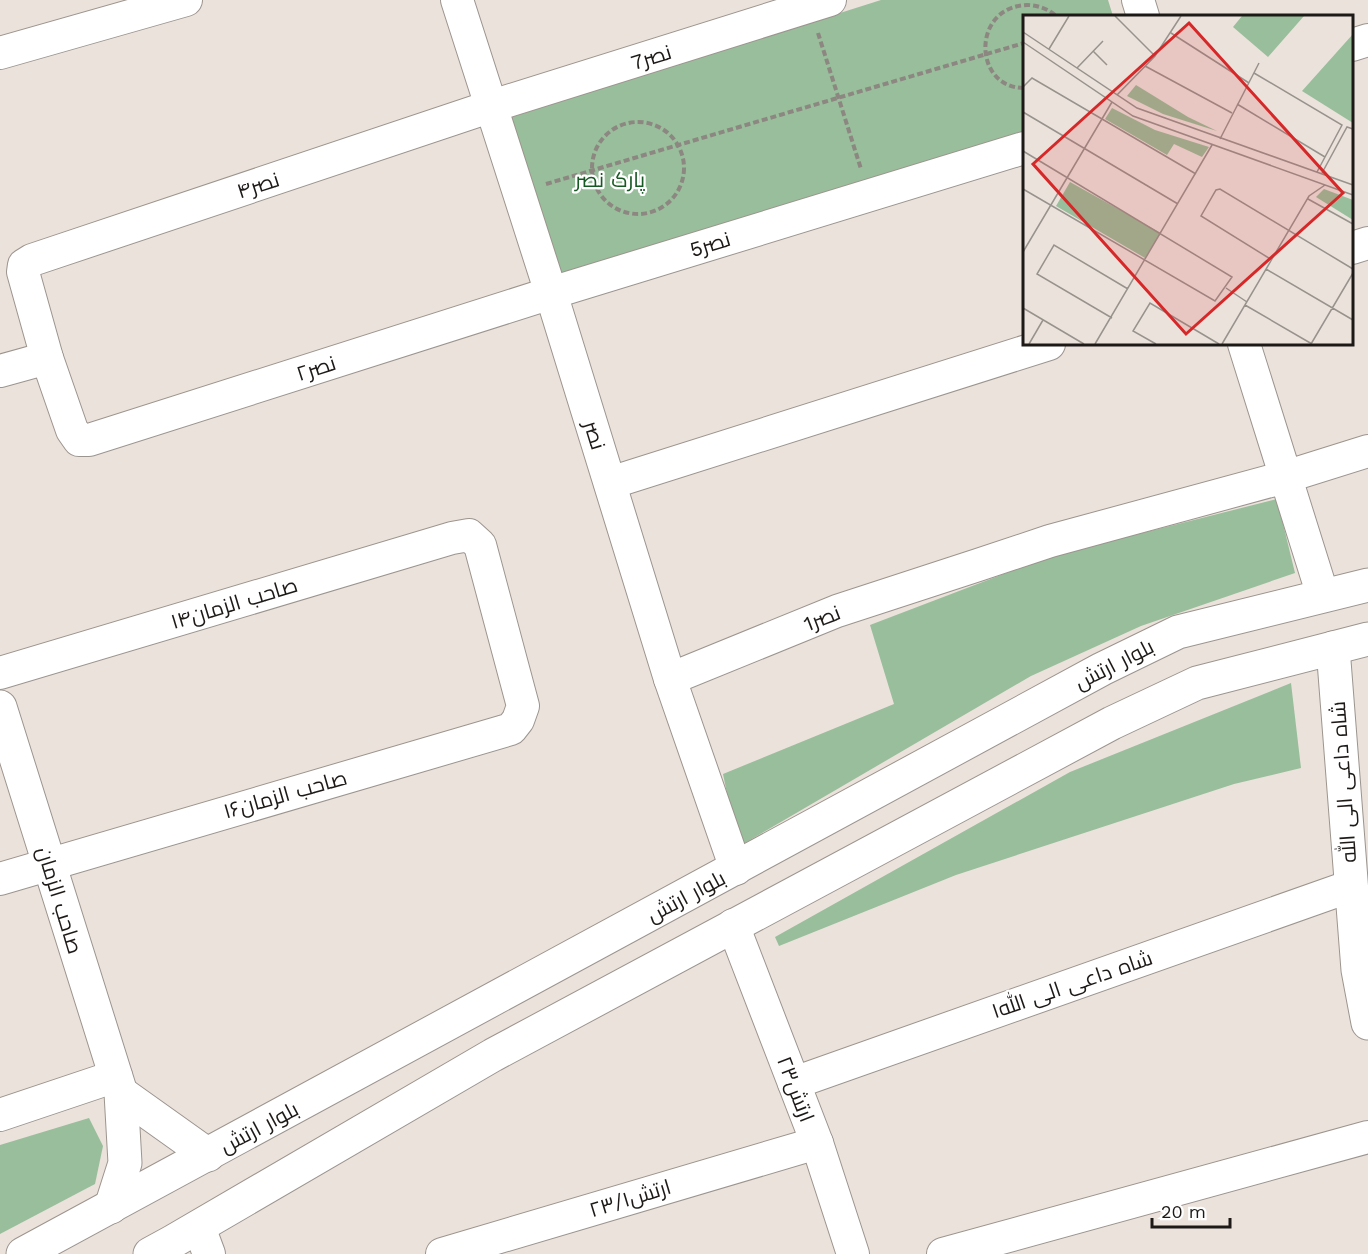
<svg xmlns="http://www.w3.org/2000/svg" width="1368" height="1254" font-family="'Work Sans',Cairo,sans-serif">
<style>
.green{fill:#99be9b}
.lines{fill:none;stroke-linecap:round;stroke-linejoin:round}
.street-casing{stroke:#9c948e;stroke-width:34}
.secondary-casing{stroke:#9c948e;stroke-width:35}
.path{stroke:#8d8782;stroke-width:4;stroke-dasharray:6 3;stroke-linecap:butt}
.street{stroke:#fff;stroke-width:32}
.secondary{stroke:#fff;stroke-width:33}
.labels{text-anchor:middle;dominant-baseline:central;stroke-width:4.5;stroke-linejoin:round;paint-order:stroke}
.street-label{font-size:21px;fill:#1c1917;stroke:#fff}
.park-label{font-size:21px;fill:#165923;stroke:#fff}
.inset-road{fill:none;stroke:#98928d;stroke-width:1.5}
.view{fill:#d62828;fill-opacity:0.15;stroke:#d62828;stroke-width:3}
.inset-edge{fill:none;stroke:#1c1917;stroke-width:3}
</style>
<rect width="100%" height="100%" fill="#ebe2dc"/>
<g class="green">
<path d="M 881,0 L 1108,0 L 1113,16 L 1024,16 L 1024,133 L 551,293 L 499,121 Z"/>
<path d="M 1277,499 L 1295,573 L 1141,626 L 1031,676 L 738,847 L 723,774 L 894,704 L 870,625 L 1051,556 Z"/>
<path d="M 1291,683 L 1301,768 L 1234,784 L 956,875 L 779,946 L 775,937 L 1070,772 Z"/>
<path d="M 89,1118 L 103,1146 L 95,1184 L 0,1234 L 0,1145 Z"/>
</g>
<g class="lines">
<g class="street-casing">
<g id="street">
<path d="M 457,0 L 551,293 L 670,679 L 736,869"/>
<path d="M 830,0 L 492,106 L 32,260 L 24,265 L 23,272 L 47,358 L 72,430 L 79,440 L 89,440 L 551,293 L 1024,148"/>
<path d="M 1138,0 L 1143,16"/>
<path d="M 1352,45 L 1368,40"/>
<path d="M 0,53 L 186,0"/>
<path d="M 1352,248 L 1368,243"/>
<path d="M 1244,344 L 1323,596"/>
<path d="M 0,371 L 47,358"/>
<path d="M 610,483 L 1049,344"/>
<path d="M 0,673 L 452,538 L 469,535 L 480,545 L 523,706 L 518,720 L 511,729 L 0,879"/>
<path d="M 670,679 L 837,611 L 978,565 L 1050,541 L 1285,477 L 1368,451"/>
<path d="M 733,925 L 817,1143 L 853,1254"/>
<path d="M 794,1083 L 1351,886"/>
<path d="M 0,1115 L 116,1076"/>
<path d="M 199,1227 L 209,1254"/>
<path d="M 442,1254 L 817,1143"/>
<path d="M 943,1254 L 1368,1137"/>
</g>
</g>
<g class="secondary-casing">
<g id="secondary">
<path d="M 1333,648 L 1358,970 L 1368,1023"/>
<path d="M 0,707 L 121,1093 L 125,1163 L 111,1207"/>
<path d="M 121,1093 L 208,1155"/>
<path d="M 23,1254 L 1102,669 L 1178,632 L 1368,585"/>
<path d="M 150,1254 L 172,1242 L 493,1055 L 1112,723 L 1197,683 L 1368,639"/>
</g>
</g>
<g class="path">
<path d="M 818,33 L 861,169"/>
<path d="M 1024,88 C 973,88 971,7 1027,5 C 1037,5 1049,9 1056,16"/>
<circle cx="638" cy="168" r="46"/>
<path d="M 546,184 L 1024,43"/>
</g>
<use href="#street" class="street"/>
<use href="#secondary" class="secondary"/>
</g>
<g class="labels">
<g class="street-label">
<text transform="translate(651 57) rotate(-17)">7نصر</text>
<text transform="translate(258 185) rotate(-18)">۴نصر</text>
<text transform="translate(710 244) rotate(-17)">5نصر</text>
<text transform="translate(316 368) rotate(-18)">نصر۲</text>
<text transform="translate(595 435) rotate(73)">نصر</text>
<text transform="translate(234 603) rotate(-17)">صاحب الزمان۱۴</text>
<text transform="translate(822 618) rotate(-21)">1نصر</text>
<text transform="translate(1114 664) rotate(-27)">بلوار ارتش</text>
<text transform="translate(1343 782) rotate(-94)">شاه داعی الی الله</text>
<text transform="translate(285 794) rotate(-16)">صاحب الزمان۱۶</text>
<text transform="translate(686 896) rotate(-28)">بلوار ارتش</text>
<text transform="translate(60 900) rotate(73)">صاحب الزمان</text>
<text transform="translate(1072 984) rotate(-19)">شاه داعی الی الله۱</text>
<text transform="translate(796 1089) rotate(69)">ارتش۲۳</text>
<text transform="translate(259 1127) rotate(-28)">بلوار ارتش</text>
<text transform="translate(630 1198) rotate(-17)">۲۳/۱ارتش</text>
</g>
<g class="park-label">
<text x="610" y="179">پارک نصر</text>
</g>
</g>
<g transform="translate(1023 15)">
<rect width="330" height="330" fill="#ebe2dc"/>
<path d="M 219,1 L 281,1 L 245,42 L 210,12 ZM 330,19 L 330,108 L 279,76 ZM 113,70 L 165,102 L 194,116 L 140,99 L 104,81 ZM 89,93 L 132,115 L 186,132 L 179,142 L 151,129 L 144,140 L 82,104 ZM 47,167 L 138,218 L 122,243 L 33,191 ZM 301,174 L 330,185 L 330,205 L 293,182 Z" fill="#99be9b"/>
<path class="inset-road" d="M 92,1 L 132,41M 0,17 L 114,93 L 330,170M 148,18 L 226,68M 0,27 L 110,101 L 330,180M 26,34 L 46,1M 70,36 L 84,50M 122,51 L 209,98M 54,53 L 80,26M 231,58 L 319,110 L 294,157M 0,72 L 9,63 L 173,159M 94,80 L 132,41 L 158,1M 214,89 L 302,142M 0,97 L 155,189M 197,124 L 236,48M 0,136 L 209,262 L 192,286 L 0,174M 299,158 L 324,112 L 330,114M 285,184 L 330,209M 0,237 L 89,87M 249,245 L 178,201 L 193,175 L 197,174 L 330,254M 243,254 L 330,305M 203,273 L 224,287M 222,290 L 289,329M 0,293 L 61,329M 89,303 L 14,259 L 31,230 L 105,274M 6,329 L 20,305M 72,329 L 189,130M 133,329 L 110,316 L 127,288 L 196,329M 199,329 L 286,181 L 302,170M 288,329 L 330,258"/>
<path class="view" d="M 166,8 L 320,178 L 163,319 L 10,149 Z"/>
<rect width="330" height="330" class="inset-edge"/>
</g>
<path d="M1152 1218v9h78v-9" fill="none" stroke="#1c1917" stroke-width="3"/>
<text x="1161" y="1218" font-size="18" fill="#1c1917" stroke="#ffffff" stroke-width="4.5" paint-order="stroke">20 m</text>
</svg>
